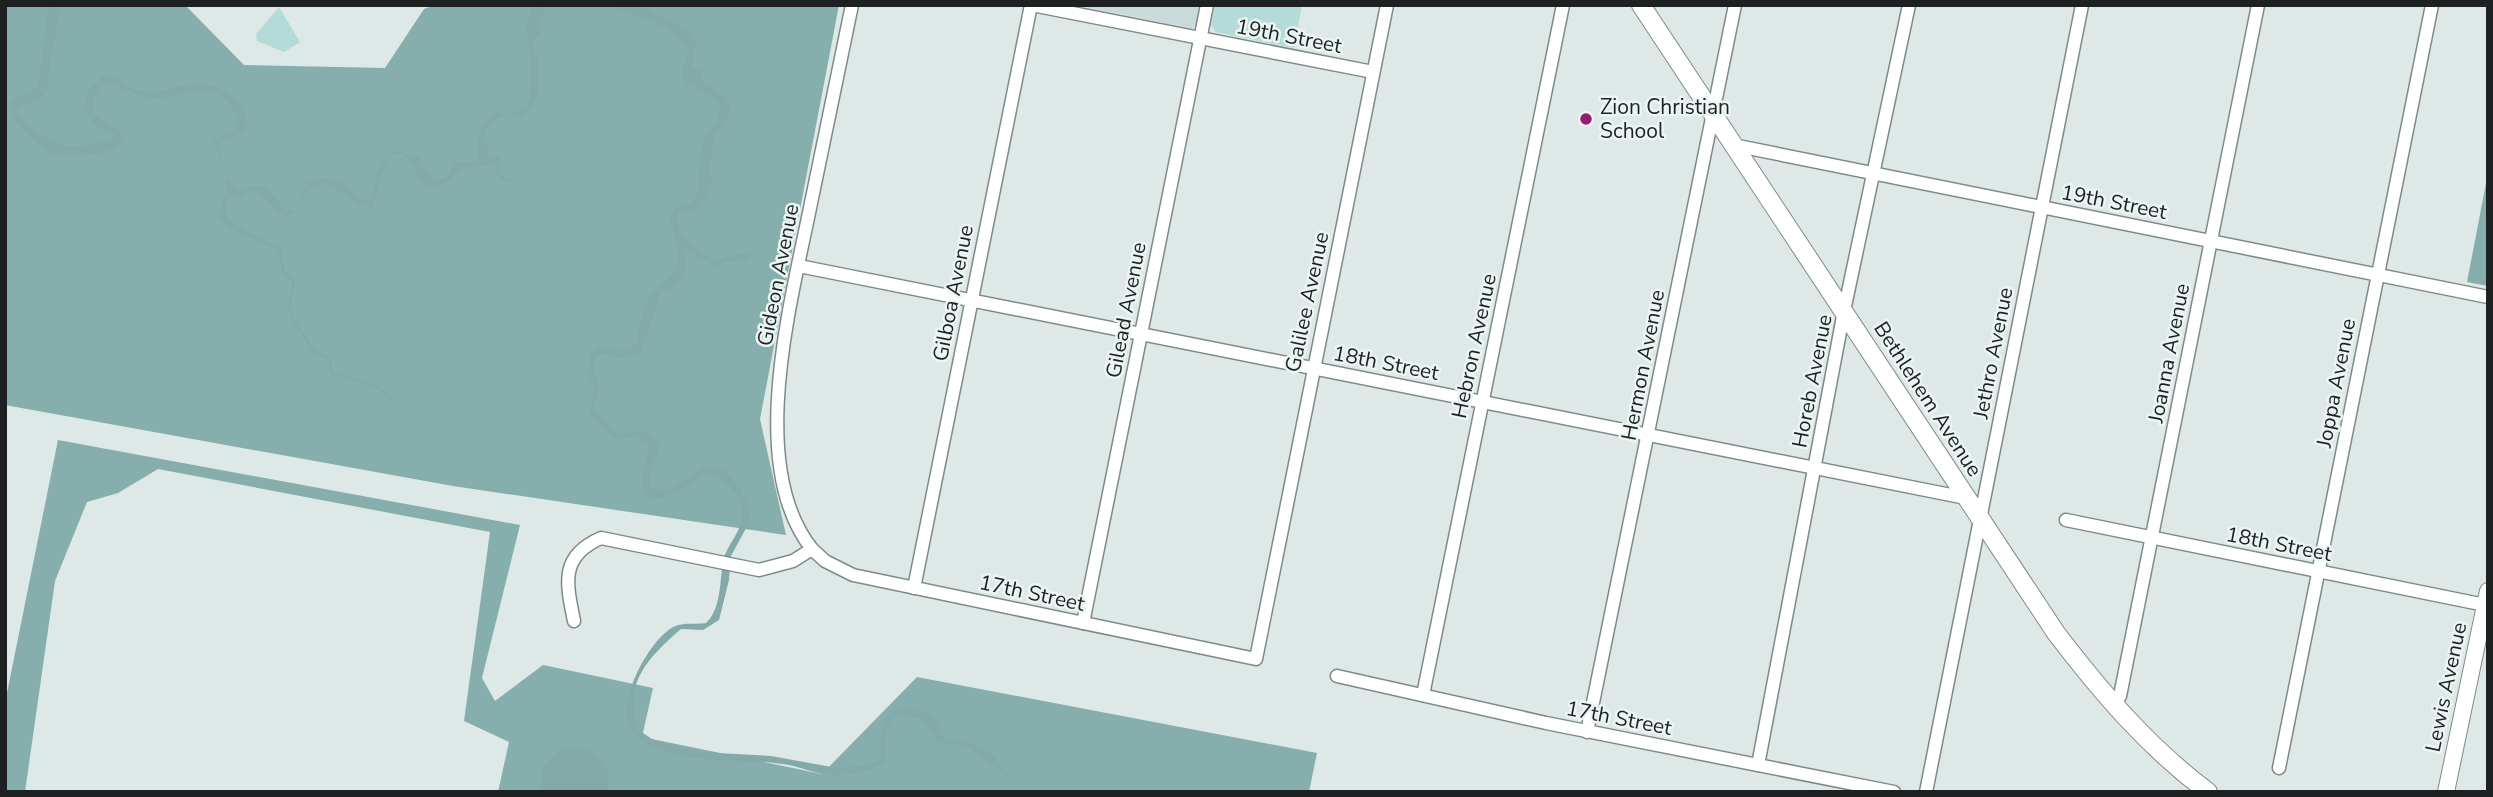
<svg xmlns="http://www.w3.org/2000/svg" width="2493" height="797" font-family="'Nunito Sans',sans-serif">
<style>
.built{fill:#c8dbda}
.green{fill:#b5dbd9}
.forest{fill:#86aeac}
.water{fill:#83aaa8}
.lines{fill:none;stroke-linecap:round;stroke-linejoin:round}
.stream{stroke:#83aaa8;stroke-width:2.5}
.minor-casing{stroke:#7f8988;stroke-width:15}
.secondary-casing{stroke:#7f8988;stroke-width:18}
.primary-casing{stroke:#7f8988;stroke-width:20}
.minor{stroke:#fff;stroke-width:12}
.secondary{stroke:#fff;stroke-width:16}
.primary{stroke:#fff;stroke-width:18}
.poi-dot{fill:#961b75;stroke:#eaf5f4;stroke-width:2.5}
.labels{text-anchor:middle;dominant-baseline:central;stroke-width:5;stroke-linejoin:round;paint-order:stroke}
.street-label{font-size:21px;fill:#1d2121;stroke:#eaf5f4}
.poi-label{font-size:21px;fill:#1d2121;stroke:#eaf5f4;text-anchor:start}
</style>
<rect width="100%" height="100%" fill="#dde8e7"/>
<path class="built" d="M 1075,5 L 1201,5 L 1197,24 L 1192,28 Z"/>
<g class="green">
<path d="M 1215,5 L 1302,5 L 1294,48 L 1216,32 L 1211,25 Z"/>
<path d="M 279,7 L 300,42 L 284,52 L 257,41 L 256,34 Z"/>
</g>
<g class="forest">
<path d="M 5,5 L 185,5 L 244,65 L 385,68 L 424,9 L 434,5 L 839,5 L 760,419 L 786,535 L 453,486 L 5,405 Z"/>
<path d="M 2488,173 L 2488,286 L 2467,282 Z"/>
<path d="M 58,440 L 520,525 L 482,678 L 495,701 L 543,665 L 653,688 L 642,737 L 822,774 L 917,677 L 1317,753 L 1309,792 L 498,792 L 509,742 L 464,721 L 490,532 L 158,469 L 118,493 L 87,502 L 55,581 L 25,792 L 5,792 L 5,703 Z"/>
</g>
<g class="water">
<path d="M 49,5 L 61,5 L 49,69 L 48,91 L 42,98 L 20,106 L 16,111 C 25,128 58,148 77,146 C 89,145 98,142 110,142 L 113,134 L 98,127 L 83,110 L 87,92 L 104,75 C 118,76 125,87 138,90 C 158,96 174,86 193,84 C 218,82 241,98 248,121 L 243,133 L 219,143 L 223,164 L 213,143 L 217,137 L 233,132 L 239,119 C 217,72 183,102 147,97 C 132,95 115,82 101,85 L 94,99 L 94,113 C 103,124 117,124 124,137 C 116,159 75,154 56,155 C 42,150 0,116 14,99 C 22,92 32,95 38,86 Z"/>
<path d="M 533,5 L 546,5 L 540,21 L 540,35 L 534,38 C 531,47 535,51 537,60 C 541,83 540,110 515,118 L 511,113 L 527,107 C 531,96 531,39 525,29 Z"/>
<path d="M 608,5 L 638,5 L 692,33 L 696,43 L 692,67 L 703,72 L 702,81 L 705,86 L 716,89 L 731,103 L 725,125 L 714,135 L 710,168 L 712,184 L 698,209 L 679,214 C 674,241 698,251 718,261 L 739,253 L 751,255 L 748,261 L 728,261 L 716,266 L 684,249 C 691,271 682,286 661,293 L 641,351 L 625,359 L 601,353 L 595,357 L 594,371 L 600,387 L 594,405 L 596,411 L 616,434 L 644,431 L 655,439 L 659,448 L 648,480 L 651,488 L 668,490 L 703,468 L 715,467 L 726,471 L 740,489 L 749,507 L 750,521 L 731,556 L 729,580 L 719,620 L 703,630 L 681,629 C 650,656 622,683 637,729 L 655,741 L 700,752 L 771,756 L 837,768 L 865,766 L 879,760 L 881,727 L 892,711 L 908,708 L 928,714 L 934,717 L 946,739 C 977,741 991,748 1007,775 L 965,745 L 938,743 L 923,720 L 903,714 L 893,717 L 887,728 L 886,761 C 874,771 847,776 831,775 C 817,774 803,768 789,765 C 745,757 676,767 639,739 C 607,715 646,645 670,629 C 681,621 693,625 706,623 C 721,610 720,580 723,561 C 726,547 739,534 742,520 C 746,497 725,477 704,474 L 676,494 L 653,499 L 645,495 L 642,479 L 650,445 L 636,436 L 614,438 L 590,415 L 594,387 L 588,373 L 590,355 L 600,347 L 628,350 L 636,345 C 640,330 641,310 649,298 C 661,281 677,280 678,254 C 679,236 661,219 679,205 L 690,203 L 697,197 C 699,179 698,158 704,141 C 710,125 725,119 718,100 L 687,84 L 681,74 L 688,51 C 676,24 633,17 608,5 Z"/>
<path d="M 493,112 L 506,114 C 492,121 483,126 484,143 L 489,150 L 486,156 L 491,160 L 499,155 L 500,174 L 514,182 C 500,182 496,176 493,164 L 460,170 L 441,187 L 428,187 L 418,180 C 417,172 415,165 409,159 C 380,134 379,202 373,208 C 342,207 329,160 299,202 L 305,184 C 343,163 351,203 371,200 C 378,181 375,165 394,151 L 418,157 L 433,180 L 447,178 L 456,163 L 479,161 L 479,132 Z"/>
<path d="M 226,177 L 240,190 L 257,185 L 266,187 L 286,211 L 294,210 L 287,218 C 269,212 273,195 250,191 L 240,198 L 231,196 L 226,203 L 227,218 L 258,239 L 242,236 L 220,220 C 219,204 228,193 226,177 Z"/>
<path d="M 561,748 C 594,746 611,756 608,792 L 540,792 L 544,766 Z"/>
</g>
<g class="lines">
<path class="stream" d="M 255,238 L 279,249 L 284,273 L 294,281 C 292,290 289,301 290,310 C 291,324 308,337 312,350 L 330,360 L 331,372 L 379,388 L 392,401"/>
<g class="minor-casing">
<g id="minor">
<path d="M 1032,5 L 1373,72"/>
<path d="M 1733,145 L 2488,297"/>
<path d="M 799,266 L 1966,498"/>
<path d="M 2066,520 L 2485,605"/>
<path d="M 812,549 C 745,465 792,299 811,203 C 825,137 838,71 852,5"/>
<path d="M 914,588 L 1031,5"/>
<path d="M 574,621 C 566,582 560,556 601,538 L 759,570 L 793,561 L 812,549 L 825,561 L 853,575 L 1256,659 L 1387,5"/>
<path d="M 1083,623 L 1207,5"/>
<path d="M 1337,676 L 1546,723 L 1894,792"/>
<path d="M 1423,695 L 1563,5"/>
<path d="M 2113,706 L 2120,696 L 2258,5"/>
<path d="M 1587,732 L 1735,5"/>
<path d="M 1758,765 L 1844,311 L 1909,5"/>
<path d="M 2279,768 L 2432,5"/>
<path d="M 1926,792 L 2082,5"/>
</g>
</g>
<g class="secondary-casing">
<path id="secondary" d="M 2446,792 L 2488,591"/>
</g>
<g class="primary-casing">
<path id="primary" d="M 1641,5 L 2056,633 C 2101,692 2148,747 2208,792"/>
</g>
<use href="#minor" class="minor"/>
<use href="#secondary" class="secondary"/>
<use href="#primary" class="primary"/>
</g>
<circle class="poi-dot" cx="1586" cy="119" r="7"/>
<g class="labels">
<g class="street-label">
<text transform="translate(1289 36) rotate(11)">19th Street</text>
<text transform="translate(2114 202) rotate(11)">19th Street</text>
<text transform="translate(778 275) rotate(-79)">Gideon Avenue</text>
<text transform="translate(953 293) rotate(-79)">Gilboa Avenue</text>
<text transform="translate(1307 302) rotate(-78)">Galilee Avenue</text>
<text transform="translate(1126 310) rotate(-79)">Gilead Avenue</text>
<text transform="translate(1474 346) rotate(-78)">Hebron Avenue</text>
<text transform="translate(1993 353) rotate(-79)">Jethro Avenue</text>
<text transform="translate(2169 353) rotate(-79)">Joanna Avenue</text>
<text transform="translate(1386 363) rotate(11)">18th Street</text>
<text transform="translate(1643 365) rotate(-79)">Hermon Avenue</text>
<text transform="translate(1812 381) rotate(-79)">Horeb Avenue</text>
<text transform="translate(2336 383) rotate(-79)">Joppa Avenue</text>
<text transform="translate(1928 399) rotate(57)">Bethlehem Avenue</text>
<text transform="translate(2279 544) rotate(11)">18th Street</text>
<text transform="translate(1032 593) rotate(12)">17th Street</text>
<text transform="translate(2446 687) rotate(-78)">Lewis Avenue</text>
<text transform="translate(1619 718) rotate(11)">17th Street</text>
</g>
<g class="poi-label">
<text x="1600" y="107">Zion Christian<tspan x="1600" dy="24">School</tspan></text>
</g>
</g>
<rect width="2493" height="797" fill="none" stroke="#1d2121" stroke-width="14"/>
</svg>
